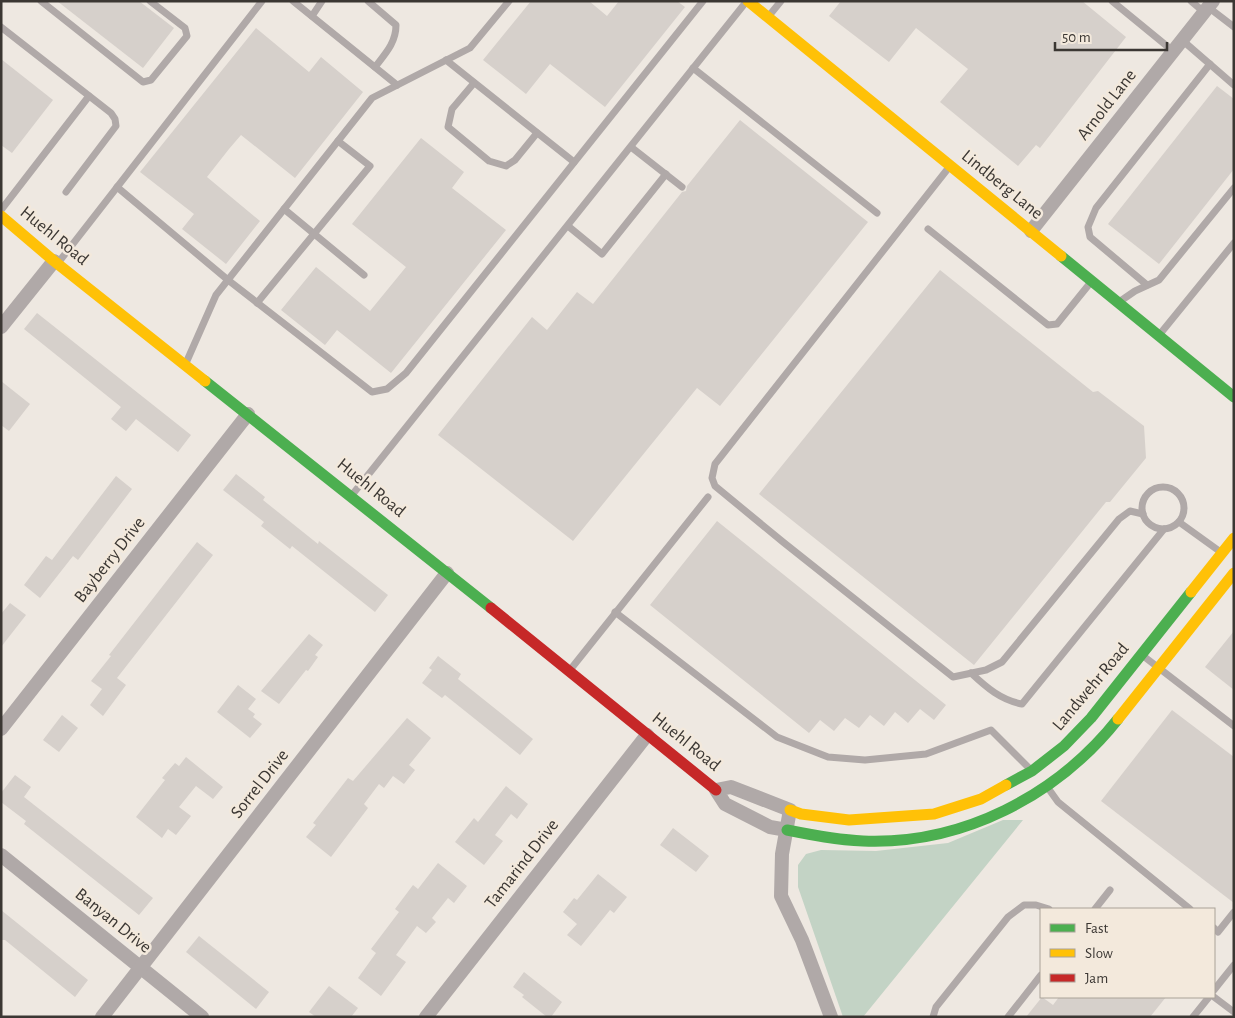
<svg xmlns="http://www.w3.org/2000/svg" width="1235" height="1018" viewBox="0 0 1235 1018" font-family="'Alegreya Sans',sans-serif">
	<rect width="100%" height="100%" fill="#eee8e1"/>
	<!-- green -->
	<polygon fill="#c3d3c5" points="1003,820 1023,820 863,1017 843,1017 798,887 798,865 806,854 821,850 876,851 948,843"/>
	<!-- building -->
	<g fill="#d6d0cb">
		<polygon points="57,1 139,1 174,28 143,68"/>
		<polygon points="531,1 589,1 607,16 619,1 677,1 685,7 605,107 550,64 526,94 483,60"/>
		<polygon points="841,1 1082,1 1126,37 1040,148 1036,145 1018,166 940,102 968,69 916,28 889,62 829,16"/>
		<polygon points="256,28 309,72 321,57 363,92 295,178 241,135 229,149 207,177 260,221 226,264 182,229 194,214 140,172"/>
		<polygon points="1,59 53,100 12,153 1,145"/>
		<polygon points="1217,86 1234,99 1234,169 1159,264 1108,224"/>
		<polygon points="740,120 868,222 720,406 697,388 573,541 438,435 532,317 547,330 577,292 593,304 682,192 686,191 687,186"/>
		<polygon points="421,138 464,172 452,188 506,230 391,373 337,330 325,345 281,310 316,267 370,311 406,267 352,224"/>
		<polygon points="940,270 1093,392 1098,391 1144,426 1146,458 1110,502 1106,502 974,665 759,494"/>
		<polygon points="37,313 191,435 178,452 136,419 126,431 111,419 121,407 24,329"/>
		<polygon points="1,381 30,404 9,431 1,425"/>
		<polygon points="236,474 265,497 263,500 318,544 319,541 388,595 375,612 292,546 290,549 261,526 264,522 223,490"/>
		<polygon points="116,476 132,489 78,560 73,556 40,598 24,585 46,556 52,560"/>
		<polygon points="717,521 946,705 934,720 920,709 908,723 895,712 884,726 870,715 859,728 845,718 834,731 820,720 809,733 650,605"/>
		<polygon points="197,542 213,555 117,678 126,685 103,716 90,705 102,689 91,681 111,656 109,655"/>
		<polygon points="10,603 26,615 1,647 1,614"/>
		<polygon points="1234,631 1234,690 1205,667"/>
		<polygon points="309,634 323,645 315,655 318,657 308,671 306,670 279,704 261,691"/>
		<polygon points="438,656 461,674 458,679 533,739 520,755 445,695 442,698 422,683 432,670 429,668"/>
		<polygon points="238,685 256,699 248,709 255,714 253,717 262,724 250,738 217,712"/>
		<polygon points="1172,710 1234,757 1234,903 1101,801"/>
		<polygon points="62,715 78,728 59,752 43,740"/>
		<polygon points="407,718 431,738 409,765 415,770 404,784 393,776 384,788 379,784 364,804 368,808 331,857 306,837 316,825 313,823 348,778 353,781"/>
		<polygon points="186,757 223,787 213,799 196,786 179,807 191,816 176,835 168,829 162,838 136,817 165,780 162,778 175,763 179,766"/>
		<polygon points="15,775 31,787 24,797 153,898 139,915 24,824 26,821 1,802 1,793"/>
		<polygon points="506,786 528,804 517,819 511,814 495,835 503,841 484,865 455,842 474,818 478,822"/>
		<polygon points="673,828 709,856 696,872 660,845"/>
		<polygon points="438,863 467,886 454,903 448,898 432,918 436,922 426,933 417,926 396,955 406,962 381,996 358,978 376,953 371,949 399,912 395,909 413,885 418,889"/>
		<polygon points="598,874 627,897 614,913 610,910 581,946 567,935 577,924 563,912 574,898 577,900"/>
		<polygon points="1,910 88,980 75,997 5,940 1,940"/>
		<polygon points="199,936 269,992 256,1009 186,952"/>
		<polygon points="524,972 562,1002 551,1017 547,1017 522,997 524,995 513,987"/>
		<polygon points="329,986 358,1008 351,1017 316,1017 309,1012"/>
		<polygon points="1042,997 1053,1005 1059,997 1166,997 1150,1017 1026,1017"/>
	</g>
	<g fill="none" stroke-linecap="round" stroke-linejoin="round">
		<!-- lane -->
		<g stroke="#b0a9a8" stroke-width="7">
			<polyline points="41,1 143,82 151,80 187,36 185,28 150,1"/>
			<polyline points="293,1 397,85"/>
			<path d="M368 1 396 25C396 43 385 54 375 67"/>
			<polyline points="1112,1 1173,51"/>
			<polyline points="1191,1 1204,12"/>
			<polyline points="1208,7 1234,27"/>
			<polyline points="312,16 322,1"/>
			<polyline points="768,17 781,1"/>
			<polyline points="1,27 111,113 115,119 116,126 66,192"/>
			<polyline points="1182,40 1234,85"/>
			<polyline points="446,60 574,162"/>
			<polyline points="693,68 877,213"/>
			<polyline points="474,83 452,109 448,127 489,161 506,166 515,160 537,133"/>
			<polyline points="631,147 682,187"/>
			<polyline points="950,166 715,464 712,478 715,486 783,542 953,677 986,670 1002,662 1119,519 1130,511 1143,514"/>
			<polyline points="117,187 228,280 372,392 387,389 406,373 703,1"/>
			<polyline points="284,209 364,275"/>
			<polyline points="1,210 89,96"/>
			<polyline points="568,226 602,254 666,174"/>
			<polyline points="928,229 1048,325 1057,324 1091,282"/>
			<polyline points="58,263 262,1"/>
			<polyline points="1147,285 1090,237 1088,227 1096,208 1210,64"/>
			<polyline points="1119,302 1135,291 1159,280 1234,188"/>
			<polyline points="257,303 370,166 338,141"/>
			<polyline points="1160,334 1234,243"/>
			<polyline points="186,363 216,295 372,98 470,48 509,1"/>
			<circle cx="1163" cy="508" r="21"/>
			<polyline points="352,495 746,2"/>
			<polyline points="1179,522 1222,553"/>
			<polyline points="615,612 777,737 828,757 865,760 926,754 991,730 1030,769"/>
			<polyline points="1142,655 1234,726"/>
			<polyline points="570,670 708,497"/>
			<path d="M971 673C987 688 1001 700 1022 704L1164 529"/>
			<polyline points="1048,788 1058,802 1190,909"/>
			<polyline points="1095,909 1110,890"/>
			<polyline points="1214,928 1218,932 1234,912"/>
			<polyline points="1214,990 1234,965"/>
			<polyline points="1214,997 1234,1012"/>
			<polyline points="933,1017 936,1007 1008,917 1024,905 1036,905 1049,909"/>
			<polyline points="1008,1017 1041,975"/>
			<polyline points="1193,1017 1209,997"/>
		</g>
		<!-- street -->
		<g stroke="#b0a9a8" stroke-width="14">
			<polyline points="1031,231 1213,1"/>
			<polyline points="1,327 54,261"/>
			<polyline points="1,729 248,414"/>
			<polyline points="787,830 770,827 725,804 716,790 731,787 790,810 782,854 781,896 802,940 831,1017"/>
			<polyline points="1,855 202,1017"/>
			<polyline points="102,1017 447,573"/>
			<polyline points="426,1017 647,735"/>
		</g>
		<!-- fast -->
		<g stroke="#4caf50" stroke-width="11">
			<polyline points="1061,256 1234,397"/>
			<polyline points="205,381 491,608"/>
			<polyline points="1006,785 1032,771 1064,746 1091,718 1191,592"/>
			<path d="M787 830C812 835 837 840 863 841 962 845 1057 796 1118 719"/>
		</g>
		<!-- slow -->
		<g stroke="#ffc107" stroke-width="11">
			<polyline points="748,1 1061,256"/>
			<polyline points="1,216 54,261 205,381"/>
			<polyline points="1191,592 1234,538"/>
			<polyline points="1118,719 1234,573"/>
			<polyline points="790,810 801,814 849,820 934,814 981,799 1006,785"/>
		</g>
		<!-- jam -->
		<polyline stroke="#c62828" stroke-width="11" points="491,608 716,790"/>
	</g>
	<g text-anchor="middle" dominant-baseline="central" stroke-width="5" stroke-linejoin="round" paint-order="stroke">
		<!-- street labels -->
		<g font-size="18" fill="#3b3733" stroke="#f3e9dc">
			<text transform="translate(1107 105) rotate(-52)">Arnold Lane</text>
			<text transform="translate(1002 185) rotate(39)">Lindberg Lane</text>
			<text transform="translate(54 236) rotate(39)">Huehl Road</text>
			<text transform="translate(371 488) rotate(39)">Huehl Road</text>
			<text transform="translate(110 560) rotate(-52)">Bayberry Drive</text>
			<text transform="translate(1091 687) rotate(-50)">Landwehr Road</text>
			<text transform="translate(686 742) rotate(39)">Huehl Road</text>
			<text transform="translate(260 784) rotate(-52)">Sorrel Drive</text>
			<text transform="translate(522 864) rotate(-52)">Tamarind Drive</text>
			<text transform="translate(113 921) rotate(39)">Banyan Drive</text>
		</g>
	</g>
	<!-- border -->
	<rect width="1235" height="1018" fill="none" stroke="#3b3733" stroke-width="5"/>
	<!-- legend -->
	<rect x="1040" y="908" width="175" height="90" fill="#f3e9dc" stroke="#a9a298"/>
	<rect x="1050" y="924" width="25" height="8" fill="#4caf50" stroke="#a9a298"/>
	<text x="1085" y="933" font-size="15" fill="#3b3733">Fast</text>
	<rect x="1050" y="949" width="25" height="8" fill="#ffc107" stroke="#a9a298"/>
	<text x="1085" y="958" font-size="15" fill="#3b3733">Slow</text>
	<rect x="1050" y="974" width="25" height="8" fill="#c62828" stroke="#a9a298"/>
	<text x="1085" y="983" font-size="15" fill="#3b3733">Jam</text>
	<!-- scale -->
	<path d="M1055 42v8h112v-8" fill="none" stroke="#3b3733" stroke-width="2.5"/>
	<text x="1062" y="42" font-size="15" fill="#3b3733" stroke="#f3e9dc" stroke-width="4" paint-order="stroke">50 m</text>
</svg>
